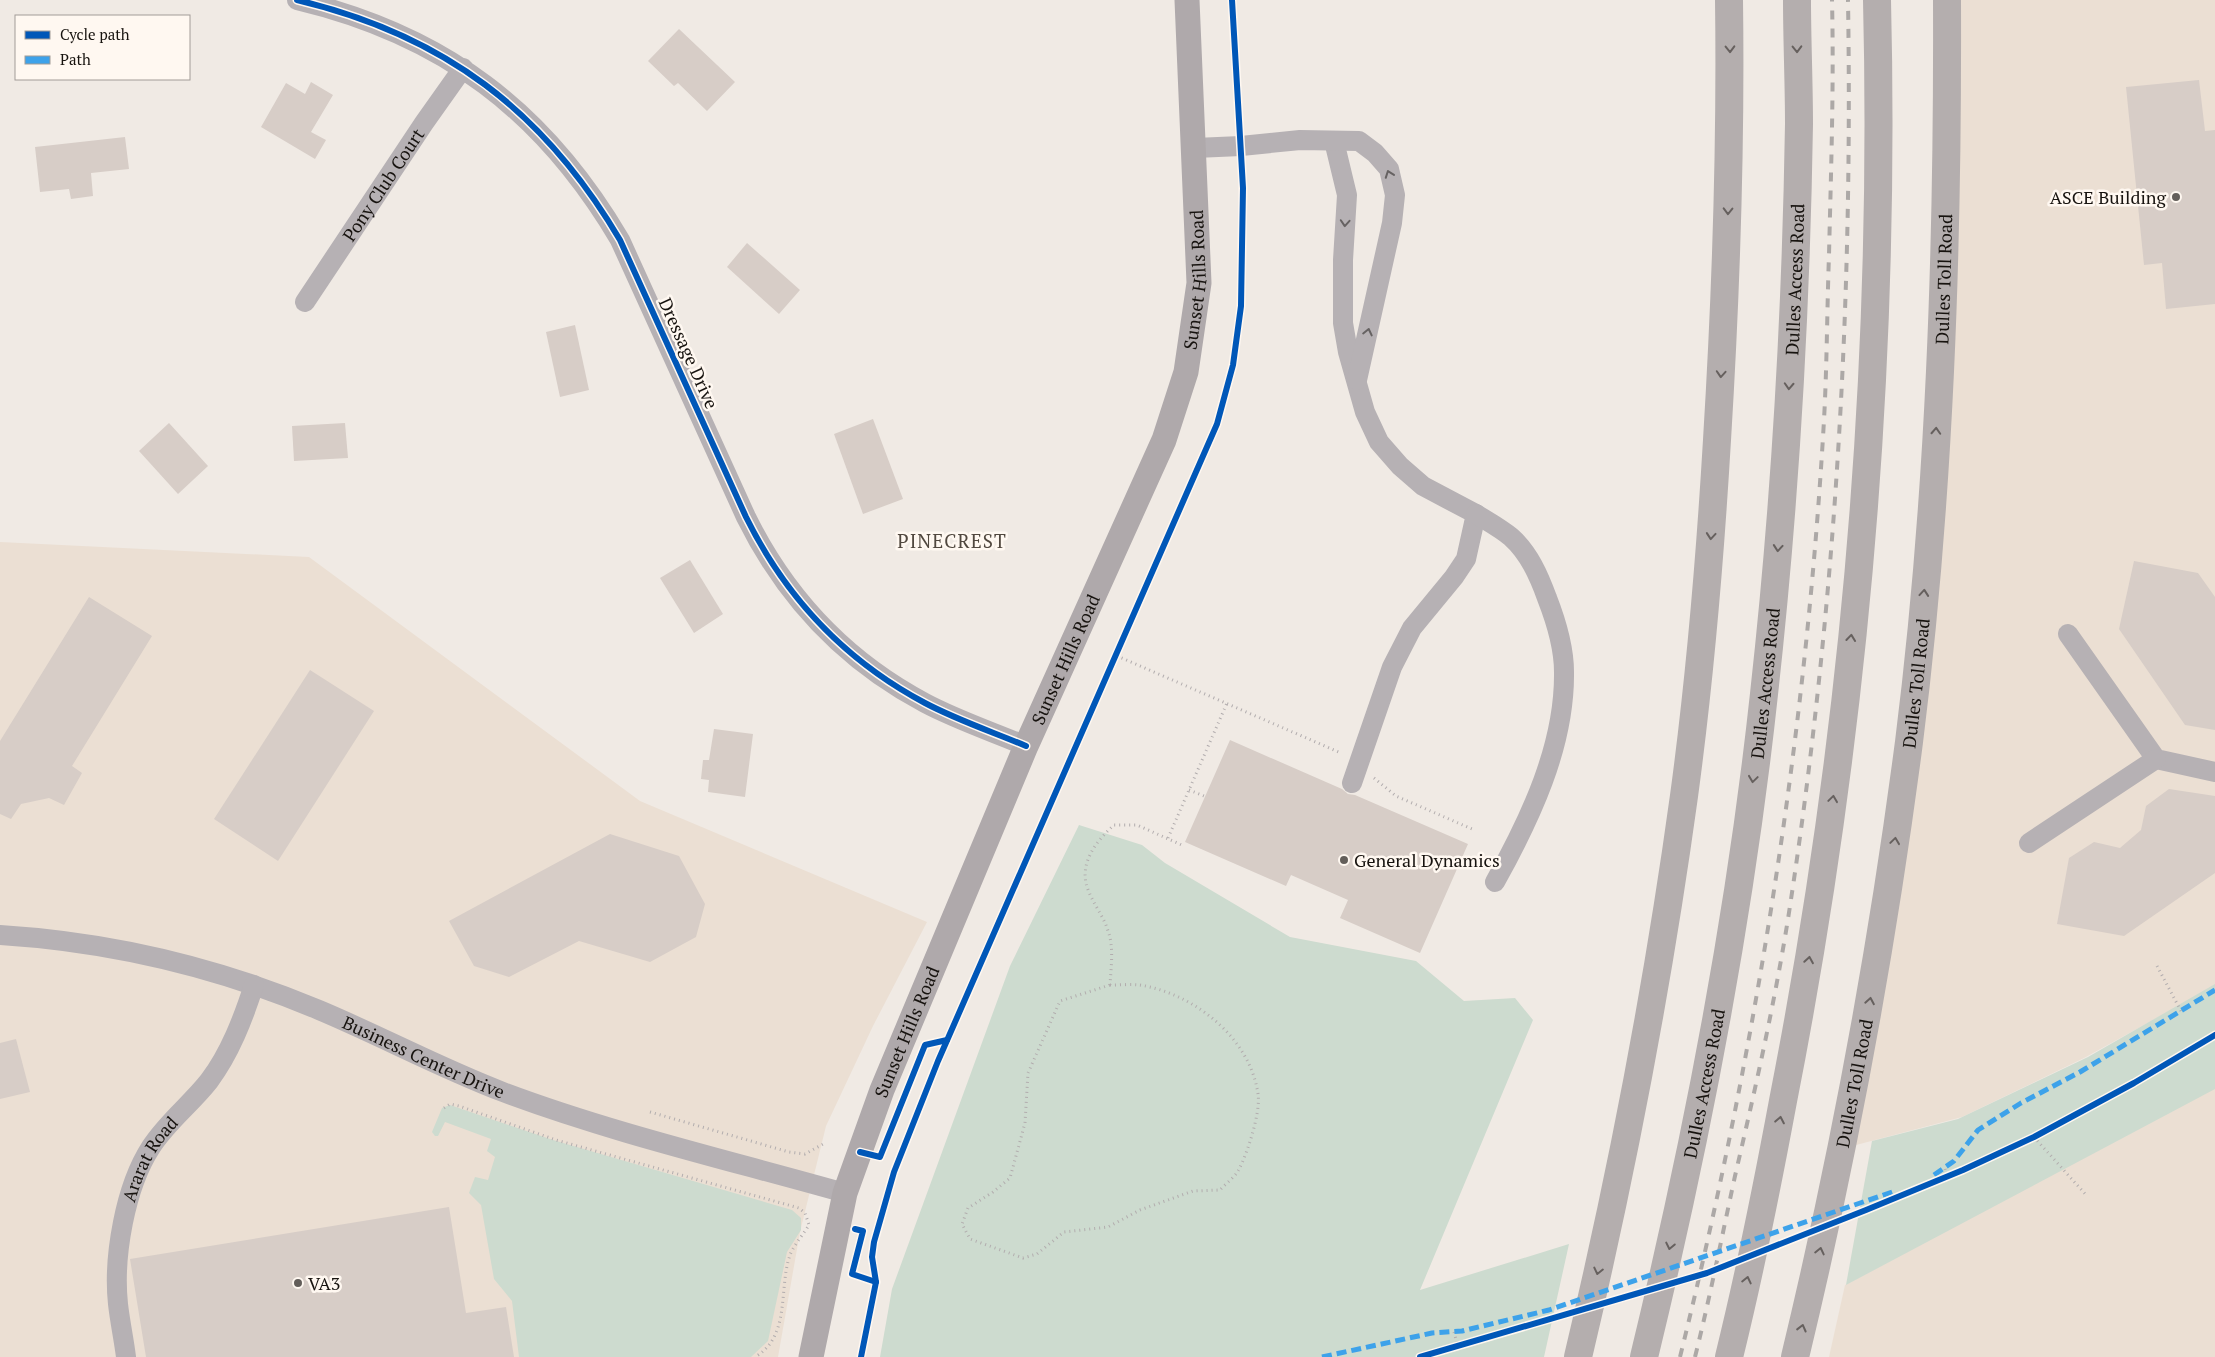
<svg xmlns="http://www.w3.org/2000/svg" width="2215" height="1357" viewBox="0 0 2215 1357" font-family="'PT Serif',serif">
	<rect width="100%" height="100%" fill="#f0eae4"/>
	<!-- built -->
	<g fill="#ebdfd3">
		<polygon points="1945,0 2215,0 2215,986 2084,1058 1962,1117 1841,1149 1918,665"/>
		<polygon points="0,542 309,557 640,801 927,922 873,1026 826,1126 800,1232 778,1357 0,1357"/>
		<polygon points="2215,1087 2215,1357 1829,1357 1845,1285"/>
	</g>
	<!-- green -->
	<g fill="#cddbcf">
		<polygon points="1079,825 1142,845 1165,863 1290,937 1416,961 1464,1001 1515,998 1533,1020 1420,1290 1569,1244 1544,1357 880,1357 892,1289 1010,966"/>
		<polygon points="2215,984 2215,1089 1846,1285 1872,1141 1958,1119 2088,1057"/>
		<polygon points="450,1105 553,1140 792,1210 801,1218 801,1230 787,1252 768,1341 751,1357 519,1357 512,1301 494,1279 481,1205 469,1193 475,1177 488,1180 495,1157 487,1151 491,1139 445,1122 438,1136 435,1136 432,1132 442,1108"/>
	</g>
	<!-- building -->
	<g fill="#d7cdc7">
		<polygon points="679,29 735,82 707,111 678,83 674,86 648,61"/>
		<polygon points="2199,80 2205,131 2215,130 2215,304 2166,309 2162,263 2144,265 2126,87"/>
		<polygon points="311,82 333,95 311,132 326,140 315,159 261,127 286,83 305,94"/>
		<polygon points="125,137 129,169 91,173 93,196 71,199 69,189 40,192 35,147"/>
		<polygon points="747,243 800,290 779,314 727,267"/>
		<polygon points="575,325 589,390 560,397 546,332"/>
		<polygon points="873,419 903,499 863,514 834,434"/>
		<polygon points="169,423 208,466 178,494 139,451"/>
		<polygon points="345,423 348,458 294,461 292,426"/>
		<polygon points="690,560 723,614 694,633 660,578"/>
		<polygon points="2134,561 2198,573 2215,597 2215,730 2185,725 2119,629"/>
		<polygon points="89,597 152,636 72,766 82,773 64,805 49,798 21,804 11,819 0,814 0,741"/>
		<polygon points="310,670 374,711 278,861 214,819"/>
		<polygon points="714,729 753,734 745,797 708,792 709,780 701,779 703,760 709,760"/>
		<polygon points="1230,740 1342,789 1348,794 1355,795 1468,844 1420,953 1340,918 1348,900 1291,875 1286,886 1185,842"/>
		<polygon points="2169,789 2215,796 2215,873 2124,936 2057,924 2069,858 2094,842 2120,848 2141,830 2146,806"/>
		<polygon points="610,834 679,856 705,904 696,937 650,962 579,941 509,977 474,966 449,921"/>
		<polygon points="16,1039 30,1092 0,1099 0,1043"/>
		<polygon points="449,1207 466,1313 506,1307 514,1357 146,1357 130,1259"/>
	</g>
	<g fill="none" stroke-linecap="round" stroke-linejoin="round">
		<!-- path -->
		<g stroke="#b2adae" stroke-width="3" stroke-dasharray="1 4" stroke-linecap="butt">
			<polyline points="1117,656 1341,753"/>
			<polyline points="1374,778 1396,796 1472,829"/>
			<polyline points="1189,790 1204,796"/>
			<polyline points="1168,838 1227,703"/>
			<polyline points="2157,966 2181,1011"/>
			<path d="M1110 985C1120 985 1131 984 1140 985 1195 994 1250 1038 1258 1094 1261 1112 1247 1155 1238 1171 1234 1178 1225 1184 1220 1190L1193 1191 1140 1210 1108 1227 1064 1232 1037 1254 1023 1258 970 1239 962 1224 968 1208 993 1192 1010 1178 1025 1123 1028 1073 1060 1001Z"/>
			<path d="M1110 985C1111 968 1114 946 1108 931 1104 917 1094 905 1089 892 1077 866 1095 842 1114 825H1137L1184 846"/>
			<path d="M444 1108 450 1104 459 1106 556 1140 799 1208 805 1213 809 1225C803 1235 792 1247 789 1258 779 1291 790 1337 755 1357"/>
			<polyline points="650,1112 789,1152 805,1154 825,1143"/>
			<polyline points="2034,1137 2087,1196"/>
			<polyline points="1945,1169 1947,1176"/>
			<polyline points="1454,1332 1458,1347"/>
		</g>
		<!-- minor -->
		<g stroke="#b6b1b4" stroke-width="20">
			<path d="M297 0C444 35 544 111 620 240L746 517C786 598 844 660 925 703 957 720 993 732 1026 746"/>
			<polyline points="1334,141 1347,195 1343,260 1343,323 1348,352 1365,412 1379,442 1400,466 1423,486 1476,514 1466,559 1454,577 1412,628 1392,667 1352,783"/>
			<polyline points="1195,148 1241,146 1300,140 1359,141 1375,153 1389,169 1395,195 1392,223 1357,380"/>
			<path id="s1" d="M305 302 424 123 463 68"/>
			<path d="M1476 514C1487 521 1500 528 1511 537 1529 553 1539 576 1547 598 1556 621 1564 647 1564 672 1565 746 1530 819 1495 882"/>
			<polyline points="2068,634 2156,759 2215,772"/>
			<polyline points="2029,843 2156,759"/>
			<path id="s2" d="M0 935C111 942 217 967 319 1010 381 1036 440 1068 503 1092 612 1133 732 1161 845 1193"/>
			<path id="s3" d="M126 1357C124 1340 120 1322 118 1304 113 1257 125 1187 151 1147 167 1122 191 1104 209 1081 230 1053 243 1019 254 985"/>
		</g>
		<!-- major -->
		<path stroke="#afa9ab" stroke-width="25" id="s4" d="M811 1357 845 1193 882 1090 1026 746 1164 440 1186 372 1199 283 1187 0"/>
		<!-- highway -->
		<g stroke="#b4aeae" stroke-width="28">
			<path d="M1578 1357C1622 1172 1658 985 1684 796 1700 678 1710 559 1717 440 1726 293 1731 147 1729 0"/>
			<path id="s5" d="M1644 1357C1697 1139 1740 917 1764 694 1785 505 1796 314 1799 124 1799 83 1797 41 1797 0"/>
			<path d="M1729 1357C1750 1272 1767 1187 1783 1101 1854 740 1886 369 1877 0"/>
			<path id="s6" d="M1795 1357C1844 1154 1882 949 1909 742 1940 496 1948 247 1947 0"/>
		</g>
		<!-- rail -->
		<g stroke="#aca8a6" stroke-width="4" stroke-dasharray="9 9" stroke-linecap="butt">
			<path d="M1680 1357C1756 1050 1806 736 1824 420 1827 365 1827 310 1829 255 1831 170 1834 85 1832 0"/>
			<path d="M1695 1357C1710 1297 1722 1236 1735 1176 1755 1090 1774 1006 1788 919 1835 615 1853 308 1848 0"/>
		</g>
		<!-- quiet -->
		<g stroke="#3da2ea" stroke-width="5" stroke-dasharray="10 5" stroke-linecap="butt">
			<polyline points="1934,1175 1954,1161 1978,1130 2021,1103 2080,1072 2215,990"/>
			<polyline points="1322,1357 1432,1333 1462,1331 1549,1310 1895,1191"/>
		</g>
		<defs>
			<g id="cycleway">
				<path d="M297 0C444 35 544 111 620 240L746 517C786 598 844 660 925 703 957 720 993 732 1026 746"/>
				<polyline points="860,1152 880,1157 925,1045 947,1040"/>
				<polyline points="855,1229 863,1231 852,1274 876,1282"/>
				<polyline points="861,1357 876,1282 872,1257 874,1242 894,1172 938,1061 1217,424 1233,365 1241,306 1243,188 1232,0"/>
				<polyline points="1420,1357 1707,1273 1866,1210 1963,1170 2034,1137 2134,1083 2215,1035"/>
			</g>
		</defs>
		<!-- cycleway casing -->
		<use href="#cycleway" stroke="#fff8f1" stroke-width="9"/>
		<!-- cycleway -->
		<use href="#cycleway" stroke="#0057b8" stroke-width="6"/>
	</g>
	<!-- one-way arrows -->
	<defs><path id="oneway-chevron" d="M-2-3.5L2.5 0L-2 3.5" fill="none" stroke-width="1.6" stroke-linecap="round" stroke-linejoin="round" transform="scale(1.25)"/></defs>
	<g stroke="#66605e">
		<use href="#oneway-chevron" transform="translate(1730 49) rotate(89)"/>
		<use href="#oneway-chevron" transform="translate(1797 49) rotate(89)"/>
		<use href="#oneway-chevron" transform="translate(1728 211) rotate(91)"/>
		<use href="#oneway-chevron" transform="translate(1721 374) rotate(94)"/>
		<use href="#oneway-chevron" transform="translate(1789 386) rotate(93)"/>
		<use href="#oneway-chevron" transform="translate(1936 431) rotate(-87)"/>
		<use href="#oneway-chevron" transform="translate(1711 536) rotate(95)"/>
		<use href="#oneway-chevron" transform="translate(1778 548) rotate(95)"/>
		<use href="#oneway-chevron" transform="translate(1924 593) rotate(-85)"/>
		<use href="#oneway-chevron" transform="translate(1851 638) rotate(-84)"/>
		<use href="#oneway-chevron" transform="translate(1753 779) rotate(98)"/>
		<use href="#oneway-chevron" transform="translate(1833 799) rotate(-82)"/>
		<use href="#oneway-chevron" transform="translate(1895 841) rotate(-82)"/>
		<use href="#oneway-chevron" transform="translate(1809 960) rotate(-81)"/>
		<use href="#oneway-chevron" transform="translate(1870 1001) rotate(-80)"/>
		<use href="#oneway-chevron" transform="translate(1780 1120) rotate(-79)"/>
		<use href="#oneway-chevron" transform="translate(1670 1246) rotate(102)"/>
		<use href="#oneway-chevron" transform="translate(1820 1251) rotate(-77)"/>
		<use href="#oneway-chevron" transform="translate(1598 1271) rotate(103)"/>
		<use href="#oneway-chevron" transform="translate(1747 1280) rotate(-77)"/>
		<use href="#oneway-chevron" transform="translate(1802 1328) rotate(-76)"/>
	</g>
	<g stroke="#666262">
		<use href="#oneway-chevron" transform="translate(1389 174) rotate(-110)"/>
		<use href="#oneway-chevron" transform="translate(1345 223) rotate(94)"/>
		<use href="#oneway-chevron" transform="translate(1368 332) rotate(-77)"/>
	</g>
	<!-- markers -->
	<g fill="#635e5a" stroke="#fff8f1" stroke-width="2">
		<circle cx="2176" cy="197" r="5"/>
		<circle cx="1344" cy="860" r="5"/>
		<circle cx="298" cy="1283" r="5"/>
	</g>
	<g text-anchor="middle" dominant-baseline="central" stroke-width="5" stroke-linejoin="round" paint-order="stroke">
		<!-- street labels -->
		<g font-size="18" fill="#17130f" stroke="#fff8f1">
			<text stroke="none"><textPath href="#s1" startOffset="141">Pony Club Court</textPath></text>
			<text stroke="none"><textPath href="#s4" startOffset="1150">Sunset Hills Road</textPath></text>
			<text stroke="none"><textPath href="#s5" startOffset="1090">Dulles Access Road</textPath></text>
			<text stroke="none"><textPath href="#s6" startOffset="1090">Dulles Toll Road</textPath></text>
			<text transform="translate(689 353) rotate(66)">Dressage Drive</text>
			<text stroke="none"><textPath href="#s4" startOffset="745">Sunset Hills Road</textPath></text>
			<text stroke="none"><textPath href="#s5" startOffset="685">Dulles Access Road</textPath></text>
			<text stroke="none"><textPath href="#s6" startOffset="685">Dulles Toll Road</textPath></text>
			<text stroke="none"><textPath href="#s4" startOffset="340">Sunset Hills Road</textPath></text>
			<text stroke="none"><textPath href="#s2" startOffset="444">Business Center Drive</textPath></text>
			<text stroke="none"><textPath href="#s5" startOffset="280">Dulles Access Road</textPath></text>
			<text stroke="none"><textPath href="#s6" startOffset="280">Dulles Toll Road</textPath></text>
			<text stroke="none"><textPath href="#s3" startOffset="205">Ararat Road</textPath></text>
		</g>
		<!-- poi labels -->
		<g font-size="18" fill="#17130f" stroke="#fff8f1" text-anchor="start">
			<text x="2166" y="197" text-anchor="end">ASCE Building</text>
			<text x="1354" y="860">General Dynamics</text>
			<text x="308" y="1283">VA3</text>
		</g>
		<!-- neighbourhood labels -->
		<g font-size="19" letter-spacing="1" fill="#51483f" stroke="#fff8f1">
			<text x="952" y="540">PINECREST</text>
		</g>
	</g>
	<!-- legend -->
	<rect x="15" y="15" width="175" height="65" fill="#fff8f1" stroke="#a29c97"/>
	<rect x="25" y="31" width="25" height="8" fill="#0057b8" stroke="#a29c97"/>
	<text x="60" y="40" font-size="15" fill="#17130f">Cycle path</text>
	<rect x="25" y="56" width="25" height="8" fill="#3da2ea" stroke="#a29c97"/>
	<text x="60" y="65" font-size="15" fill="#17130f">Path</text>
</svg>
